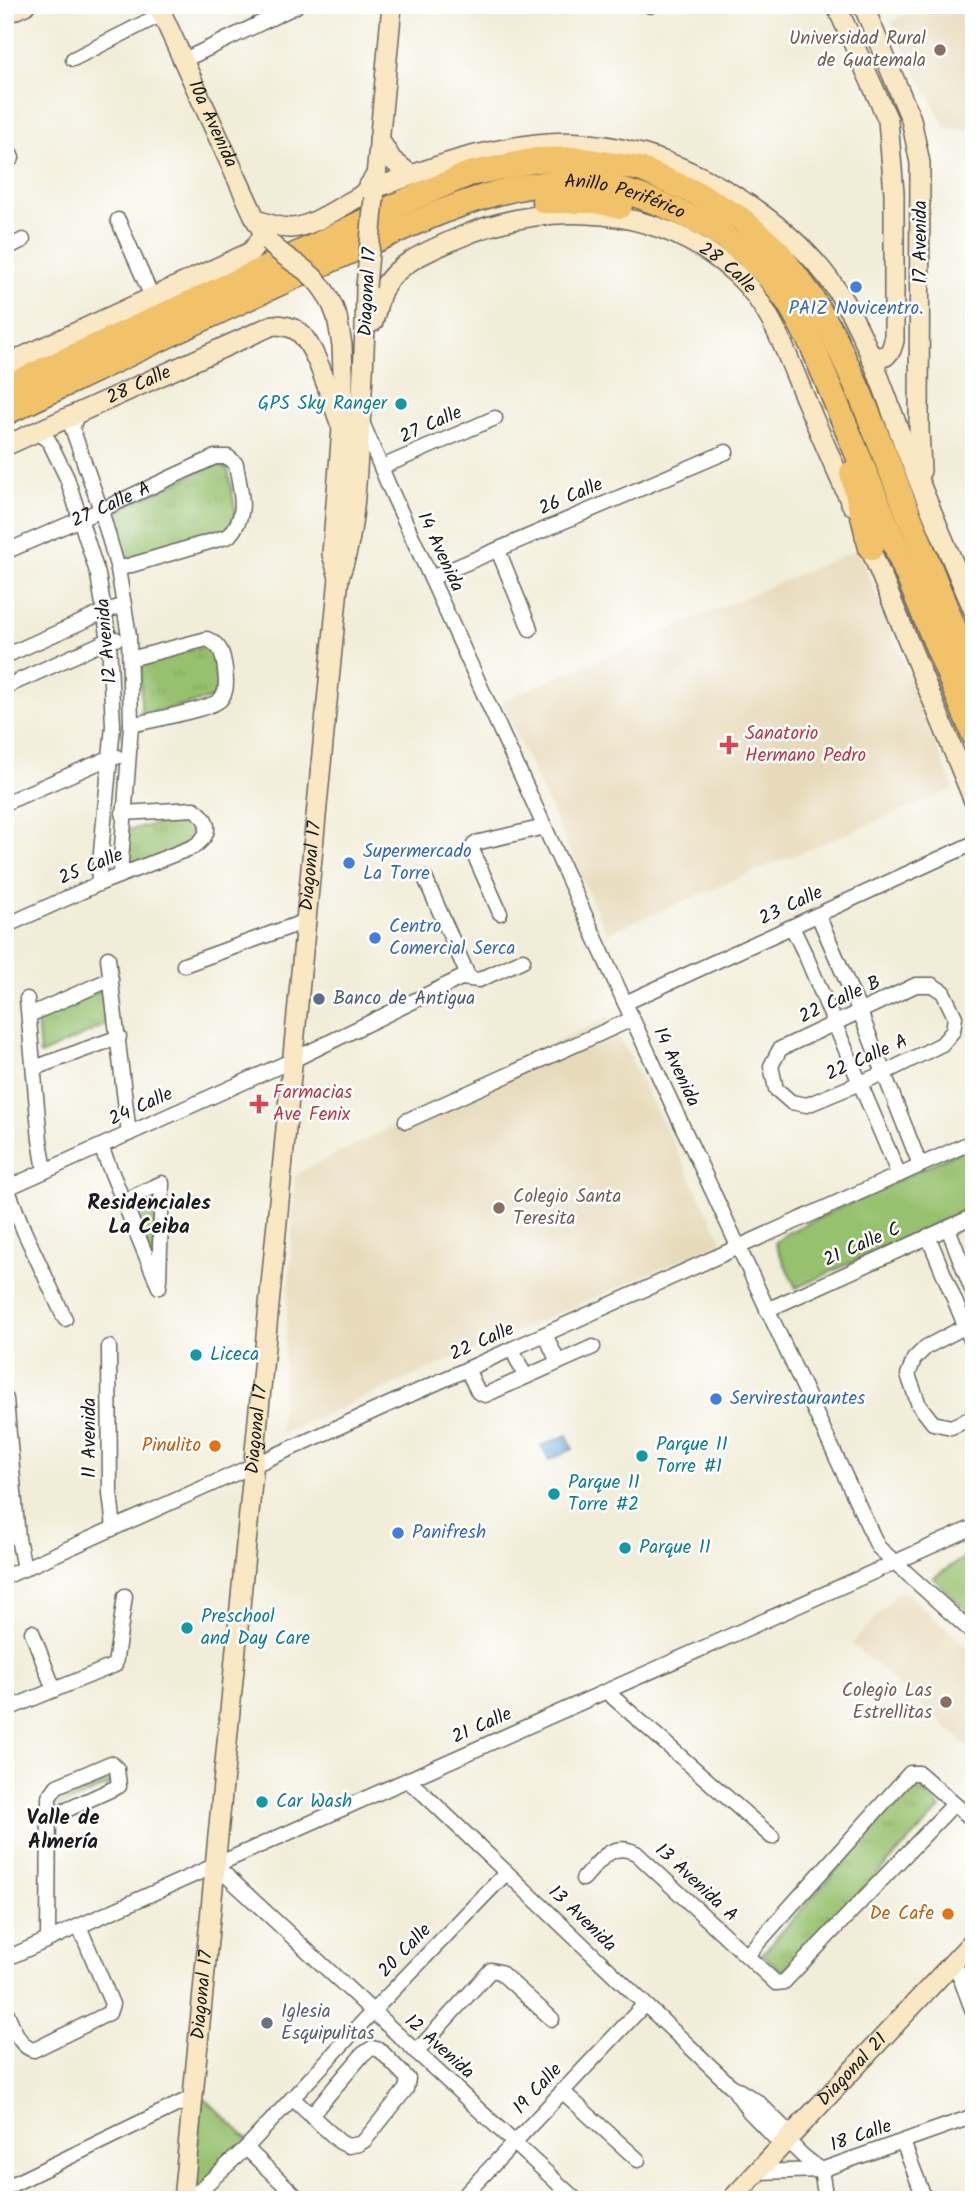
<svg xmlns="http://www.w3.org/2000/svg" width="979" height="2205" viewBox="0 0 979 2205" font-family="Kalam,sans-serif">
	<defs>
		<pattern id="grass-tufts" width="24" height="20" patternUnits="userSpaceOnUse" patternTransform="scale(1.75)"><rect width="24" height="20" fill="#97c16e"/><path d="M3 7l-1-3M5 7V3M7 7l1-3M15 17l-1-3M17 17v-4M19 17l1-3" fill="none" stroke="#82a55f"/></pattern>
		<pattern id="water-ripples" width="26" height="14" patternUnits="userSpaceOnUse" patternTransform="scale(1.75)"><rect width="26" height="14" fill="#67a7da"/><path d="M2 4q2-2 4 0t4 0M15 11q2-2 4 0t4 0" fill="none" stroke="#5487b0"/></pattern>
	</defs>
	<rect width="100%" height="100%" fill="#fff"/>
	<filter id="ink" filterUnits="userSpaceOnUse"><feTurbulence type="fractalNoise" baseFrequency=".0143" numOctaves="2"/><feDisplacementMap in="SourceGraphic" scale="14" xChannelSelector="R" yChannelSelector="G"/><feConvolveMatrix kernelMatrix="1 2 1 2 8 2 1 2 1" color-interpolation-filters="sRGB"/></filter>
	<filter id="wash" filterUnits="userSpaceOnUse"><feTurbulence type="fractalNoise" baseFrequency=".00686" numOctaves="4" result="noise"/><feDisplacementMap in="SourceGraphic" scale="28" xChannelSelector="R" yChannelSelector="G"/><feGaussianBlur stdDeviation="1.57" result="paint"/><feColorMatrix in="noise" values="0 0 0 0 0 0 0 0 0 0 0 0 0 0 0 0 0 1.4 0 .05"/><feComposite in="paint" operator="in"/></filter>
	<g filter="url(#wash)">
		<rect width="100%" height="100%" fill="#f1edd8"/>
		<!-- built -->
		<g fill="#e7daba">
			<polygon points="928,5 974,5 974,129 945,128 891,21"/>
			<polygon points="858,549 954,789 607,933 501,701"/>
			<polygon points="609,1016 723,1242 280,1434 295,1175"/>
			<polygon points="901,1589 974,1653 974,1752 852,1644"/>
		</g>
		<!-- grass -->
		<g fill="url(#grass-tufts)" stroke="#5a6e45" stroke-width="2">
			<polygon points="216,464 228,469 236,514 227,529 124,560 111,513"/>
			<polygon points="218,644 224,696 141,715 141,661"/>
			<polygon points="194,817 195,841 121,874 126,830"/>
			<polygon points="105,988 110,1023 40,1055 37,1019"/>
			<polygon points="157,1188 156,1268 127,1201"/>
			<polygon points="108,1772 113,1783 55,1809 59,1794"/>
			<polygon points="912,1785 941,1808 783,1972 762,1954"/>
		</g>
		<!-- park -->
		<g fill="#97c16e" stroke="#5a6e45" stroke-width="2">
			<polygon points="974,1144 974,1206 796,1288 775,1243 787,1233"/>
			<polygon points="974,1551 974,1617 933,1578"/>
			<polygon points="203,2097 251,2142 190,2199"/>
		</g>
		<!-- water -->
		<polygon fill="url(#water-ripples)" stroke="#42627b" stroke-width="2" points="567,1435 573,1449 549,1460 541,1446"/>
	</g>
	<g filter="url(#ink)">
		<g fill="none" stroke-linecap="round" stroke-linejoin="round">
			<defs>
				<g id="street">
					<polyline points="650,6 650,5"/>
					<polyline points="73,59 162,14"/>
					<polyline points="184,60 296,6"/>
					<polyline points="5,142 12,158"/>
					<polyline points="118,220 152,297"/>
					<polyline points="5,249 23,240"/>
					<polyline points="78,413 72,428 101,510 118,569 129,636 131,725 120,875"/>
					<polyline points="362,422 388,484 625,1003 878,1547 974,1634"/>
					<polyline points="36,432 49,441 67,478 98,575 109,640 113,726 98,884"/>
					<polyline points="382,467 495,418"/>
					<polyline points="498,550 530,629"/>
					<path id="s1" d="M5 552 101 510 215 457H228L236 464C240 493 250 512 229 536L118 569"/>
					<polyline points="431,578 726,452"/>
					<polyline points="5,656 104,612 124,605"/>
					<path d="M130 659 207 639C221 645 223 654 225 669 226 680 228 691 220 700 211 709 147 721 131 725"/>
					<polyline points="5,687 109,640 116,639"/>
					<polyline points="5,803 109,758 117,757"/>
					<polyline points="425,878 469,978"/>
					<polyline points="500,913 474,854 472,848 475,843 545,827"/>
					<polyline points="818,915 860,1012 920,1165"/>
					<path d="M5 926 98 884 193 847C210 836 213 822 194 809L123 813"/>
					<polyline points="792,927 806,956 899,1175"/>
					<polyline points="108,958 129,1134"/>
					<polyline points="184,965 306,921"/>
					<polygon points="916,985 932,985 943,992 955,1017 953,1031 942,1044 884,1073 807,1105 791,1102 776,1089 771,1066 780,1049"/>
					<polyline points="27,999 40,1140 45,1171"/>
					<polyline points="625,1003 974,843"/>
					<polyline points="29,1015 111,979"/>
					<polyline points="34,1068 119,1037"/>
					<polyline points="406,1121 632,1019"/>
					<polyline points="101,1147 159,1287"/>
					<polyline points="7,1188 24,1231 65,1319"/>
					<polyline points="5,1189 293,1060 461,978 479,980 523,960"/>
					<polyline points="124,1201 162,1183 159,1280"/>
					<polyline points="948,1228 974,1295"/>
					<polyline points="928,1236 974,1347"/>
					<polyline points="767,1310 974,1216"/>
					<polyline points="974,1322 926,1347 914,1359 908,1375 919,1405 933,1423 951,1427 974,1417"/>
					<polyline points="545,1334 558,1362"/>
					<polyline points="109,1347 110,1493 114,1528"/>
					<polyline points="512,1349 525,1376"/>
					<polyline points="467,1369 478,1392 485,1395 593,1347"/>
					<polyline points="6,1399 18,1538 24,1569"/>
					<polyline points="5,1577 974,1141"/>
					<polyline points="32,1632 54,1690"/>
					<polyline points="607,1692 772,1837"/>
					<polyline points="5,1710 115,1665 125,1596"/>
					<polyline points="408,1781 424,1794 730,2085 758,2102 791,2135"/>
					<polyline points="215,1865 576,2200"/>
					<path d="M583 1879C598 1863 611 1840 636 1853L776 1983 784 1982 954 1804"/>
					<polyline points="48,1940 49,1797 57,1786 111,1763 117,1769 119,1786 49,1818"/>
					<polyline points="747,1955 910,1773 919,1773 974,1821"/>
					<path d="M5 1959C329 1816 651 1671 974 1527"/>
					<polyline points="954,1961 974,2014"/>
					<path d="M5 2009C12 2023 18 2047 34 2050L109 2013 112 2004 79 1926"/>
					<polyline points="416,2052 491,1970 500,1972 552,2019"/>
					<polyline points="562,2091 638,2160"/>
					<polyline points="735,2091 749,2111 782,2145"/>
					<polyline points="292,2098 340,2142 348,2146 359,2144 365,2140 406,2089 408,2079 380,2050 372,2048 363,2054 312,2114"/>
					<polyline points="787,2140 803,2156 821,2170 826,2200"/>
					<polyline points="903,2142 925,2200"/>
					<polyline points="246,2148 300,2200"/>
					<polyline points="757,2172 821,2170 974,2116"/>
					<polyline points="5,2188 193,2097"/>
					<polyline points="189,2200 246,2148 373,2011 506,1873"/>
					<polyline points="460,2200 644,2005"/>
				</g>
				<g id="secondary">
					<path id="s2" d="M158 5 256 220 269 242"/>
					<polyline points="836,5 888,120 894,193 894,341 891,350 886,356 871,358"/>
					<polyline points="863,5 911,119 920,163 919,429 921,471"/>
					<polyline points="5,14 25,5"/>
					<polyline points="379,139 392,160 411,175"/>
					<path d="M375 188C408 177 441 163 476 155 506 148 550 140 581 143 638 148 692 168 740 199 777 223 811 252 836 289 867 335 884 392 904 444 926 500 950 555 974 611"/>
					<polyline points="374,198 392,5"/>
					<path d="M256 220C267 223 278 228 289 228 309 229 339 207 357 198L364 193 376 175"/>
					<polyline points="337,317 342,345 343,374 342,428 332,554 339,577"/>
					<path id="s3" d="M373 322C376 312 378 301 382 291 395 263 431 250 458 238 549 198 661 205 736 274 772 307 787 356 805 398 820 434 836 470 852 505"/>
					<polyline points="5,365 251,252 264,235"/>
					<path id="s4" d="M5 446 273 325C282 325 291 326 299 332 318 349 332 404 342 428"/>
					<polyline points="865,536 974,801"/>
					<path id="s5" d="M183 2200 339 577C354 538 355 497 358 455 362 399 365 343 366 287"/>
					<path id="s6" d="M731 2200 974 1940"/>
				</g>
				<g id="highway">
					<polyline points="544,201 595,201 620,206"/>
					<polyline points="5,388 317,245 403,202 469,174 536,160 578,159 640,169 696,193 741,219 777,251 810,295 833,334 861,396 974,678"/>
					<path id="s7" d="M5 413C116 360 227 306 340 256 413 224 504 176 586 183 626 187 700 217 731 242 752 258 772 278 786 299 796 313 803 330 812 345L974 735"/>
					<polyline points="852,473 871,548"/>
				</g>
			</defs>
			<!-- street casing -->
			<use href="#street" stroke="#67655e" stroke-width="17"/>
			<!-- secondary casing -->
			<use href="#secondary" stroke="#67655e" stroke-width="22"/>
			<!-- highway casing -->
			<use href="#highway" stroke="#67655e" stroke-width="27"/>
			<!-- street -->
			<use href="#street" stroke="#fff" stroke-width="14"/>
			<!-- secondary -->
			<use href="#secondary" stroke="#fae7c3" stroke-width="19"/>
			<!-- highway -->
			<use href="#highway" stroke="#f2c26a" stroke-width="24"/>
			<defs>
				<g id="secondary-bridge">
					<path d="M269 242C282 257 300 264 314 278 325 289 332 302 337 317"/>
					<polyline points="366,287 374,198"/>
				</g>
			</defs>
			<!-- secondary-bridge casing -->
			<use href="#secondary-bridge" stroke="#67655e" stroke-width="22" stroke-linecap="butt"/>
			<!-- secondary-bridge -->
			<use href="#secondary-bridge" stroke="#fae7c3" stroke-width="19"/>
		</g>
	</g>
	<!-- markers -->
	<g fill="#8d6e63" stroke="#fff" stroke-width="2.5">
		<circle cx="940" cy="50" r="7"/>
		<circle cx="499" cy="1208" r="7"/>
		<circle cx="946" cy="1702" r="7"/>
	</g>
	<g fill="#3f7fe0" stroke="#fff" stroke-width="2.5">
		<circle cx="856" cy="287" r="7"/>
		<circle cx="349" cy="863" r="7"/>
		<circle cx="375" cy="938" r="7"/>
		<circle cx="716" cy="1399" r="7"/>
		<circle cx="398" cy="1533" r="7"/>
	</g>
	<g fill="#0f9aa8" stroke="#fff" stroke-width="2.5">
		<circle cx="401" cy="404" r="7"/>
		<circle cx="196" cy="1355" r="7"/>
		<circle cx="642" cy="1456" r="7"/>
		<circle cx="554" cy="1494" r="7"/>
		<circle cx="625" cy="1548" r="7"/>
		<circle cx="187" cy="1628" r="7"/>
		<circle cx="262" cy="1802" r="7"/>
	</g>
	<g fill="#e0444e" stroke="#fff" stroke-width="2.5">
		<path d="M725.5 734.5h7v7h7v7h-7v7h-7v-7h-7v-7h7z"/>
		<path d="M255.5 1093.5h7v7h7v7h-7v7h-7v-7h-7v-7h7z"/>
	</g>
	<circle fill="#5c6f8a" stroke="#fff" stroke-width="2.5" cx="319" cy="999" r="7"/>
	<g fill="#e8710a" stroke="#fff" stroke-width="2.5">
		<circle cx="215" cy="1446" r="7"/>
		<circle cx="948" cy="1914" r="7"/>
	</g>
	<circle fill="#6b7280" stroke="#fff" stroke-width="2.5" cx="267" cy="2023" r="7"/>
	<g text-anchor="middle" dominant-baseline="central" stroke-width="5" stroke-linejoin="round" paint-order="stroke">
		<!-- education labels -->
		<g font-size="19" fill="#785e54" stroke="#fff" text-anchor="end">
			<text x="926" y="39">Universidad Rural<tspan x="926" dy="22">de Guatemala</tspan></text>
			<text x="513" y="1197" text-anchor="start">Colegio Santa<tspan x="513" dy="22">Teresita</tspan></text>
			<text x="932" y="1691">Colegio Las<tspan x="932" dy="22">Estrellitas</tspan></text>
		</g>
		<!-- street labels -->
		<g font-size="19" fill="#1c1c1c" stroke="#fff">
			<text stroke="none"><textPath href="#s2" startOffset="131">10a Avenida</textPath></text>
			<text stroke="none"><textPath href="#s7" startOffset="670">Anillo Periférico</textPath></text>
			<text transform="translate(921 242) rotate(-90)">17 Avenida</text>
			<text stroke="none"><textPath href="#s3" startOffset="413">28 Calle</textPath></text>
			<text transform="translate(368 292) rotate(-87)">Diagonal 17</text>
			<text stroke="none"><textPath href="#s4" startOffset="147">28 Calle</textPath></text>
			<text transform="translate(431 425) rotate(-24)">27 Calle</text>
			<text transform="translate(571 497) rotate(-23)">26 Calle</text>
			<text stroke="none"><textPath href="#s1" startOffset="116">27 Calle A</textPath></text>
			<text transform="translate(440 552) rotate(65)">14 Avenida</text>
			<text transform="translate(107 641) rotate(-95)">12 Avenida</text>
			<text stroke="none"><textPath href="#s5" startOffset="1340">Diagonal 17</textPath></text>
			<text transform="translate(91 867) rotate(-22)">25 Calle</text>
			<text transform="translate(791 906) rotate(-25)">23 Calle</text>
			<text transform="translate(840 1000) rotate(-25)">22 Calle B</text>
			<text transform="translate(867 1058) rotate(-24)">22 Calle A</text>
			<text transform="translate(676 1067) rotate(65)">14 Avenida</text>
			<text transform="translate(141 1107) rotate(-24)">24 Calle</text>
			<text transform="translate(862 1245) rotate(-24)">21 Calle C</text>
			<text transform="translate(482 1342) rotate(-24)">22 Calle</text>
			<text stroke="none"><textPath href="#s5" startOffset="774">Diagonal 17</textPath></text>
			<text transform="translate(90 1438) rotate(-90)">11 Avenida</text>
			<text transform="translate(482 1726) rotate(-24)">21 Calle</text>
			<text transform="translate(696 1883) rotate(43)">13 Avenida A</text>
			<text transform="translate(582 1919) rotate(44)">13 Avenida</text>
			<text transform="translate(405 1951) rotate(-46)">20 Calle</text>
			<text stroke="none"><textPath href="#s5" startOffset="206">Diagonal 17</textPath></text>
			<text transform="translate(439 2047) rotate(42)">12 Avenida</text>
			<text stroke="none"><textPath href="#s6" startOffset="178">Diagonal 21</textPath></text>
			<text transform="translate(538 2089) rotate(-47)">19 Calle</text>
			<text transform="translate(861 2136) rotate(-19)">18 Calle</text>
		</g>
		<!-- shop labels -->
		<g font-size="19" fill="#366cbe" stroke="#fff" text-anchor="start">
			<text x="856" y="309" text-anchor="middle">PAIZ Novicentro.</text>
			<text x="363" y="852">Supermercado<tspan x="363" dy="22">La Torre</tspan></text>
			<text x="389" y="927">Centro<tspan x="389" dy="22">Comercial Serca</tspan></text>
			<text x="730" y="1399">Servirestaurantes</text>
			<text x="412" y="1533">Panifresh</text>
		</g>
		<!-- culture labels -->
		<g font-size="19" fill="#0d838f" stroke="#fff" text-anchor="start">
			<text x="387" y="404" text-anchor="end">GPS Sky Ranger</text>
			<text x="210" y="1355">Liceca</text>
			<text x="656" y="1445">Parque 11<tspan x="656" dy="22">Torre #1</tspan></text>
			<text x="568" y="1483">Parque 11<tspan x="568" dy="22">Torre #2</tspan></text>
			<text x="639" y="1548">Parque 11</text>
			<text x="201" y="1617">Preschool<tspan x="201" dy="22">and Day Care</tspan></text>
			<text x="276" y="1802">Car Wash</text>
		</g>
		<!-- health labels -->
		<g font-size="19" fill="#be3a42" stroke="#fff" text-anchor="start">
			<text x="745" y="734">Sanatorio<tspan x="745" dy="22">Hermano Pedro</tspan></text>
			<text x="273" y="1093">Farmacias<tspan x="273" dy="22">Ave Fenix</tspan></text>
		</g>
		<!-- service labels -->
		<g font-size="19" fill="#4e5e75" stroke="#fff" text-anchor="start">
			<text x="333" y="999">Banco de Antigua</text>
		</g>
		<!-- food labels -->
		<g font-size="19" fill="#c56008" stroke="#fff" text-anchor="end">
			<text x="201" y="1446">Pinulito</text>
			<text x="934" y="1914">De Cafe</text>
		</g>
		<!-- worship labels -->
		<g font-size="19" fill="#5b616d" stroke="#fff" text-anchor="start">
			<text x="281" y="2012">Iglesia<tspan x="281" dy="22">Esquipulitas</tspan></text>
		</g>
		<!-- neighbourhood labels -->
		<g font-size="21" font-weight="bold" fill="#1c1c1c" stroke="#fff">
			<text x="149" y="1203">Residenciales<tspan x="149" dy="24">La Ceiba</tspan></text>
			<text x="63" y="1818">Valle de<tspan x="63" dy="24">Almería</tspan></text>
		</g>
	</g>
	<!-- margin -->
	<rect width="979" height="2205" fill="none" stroke="#fff" stroke-width="28"/>
</svg>
